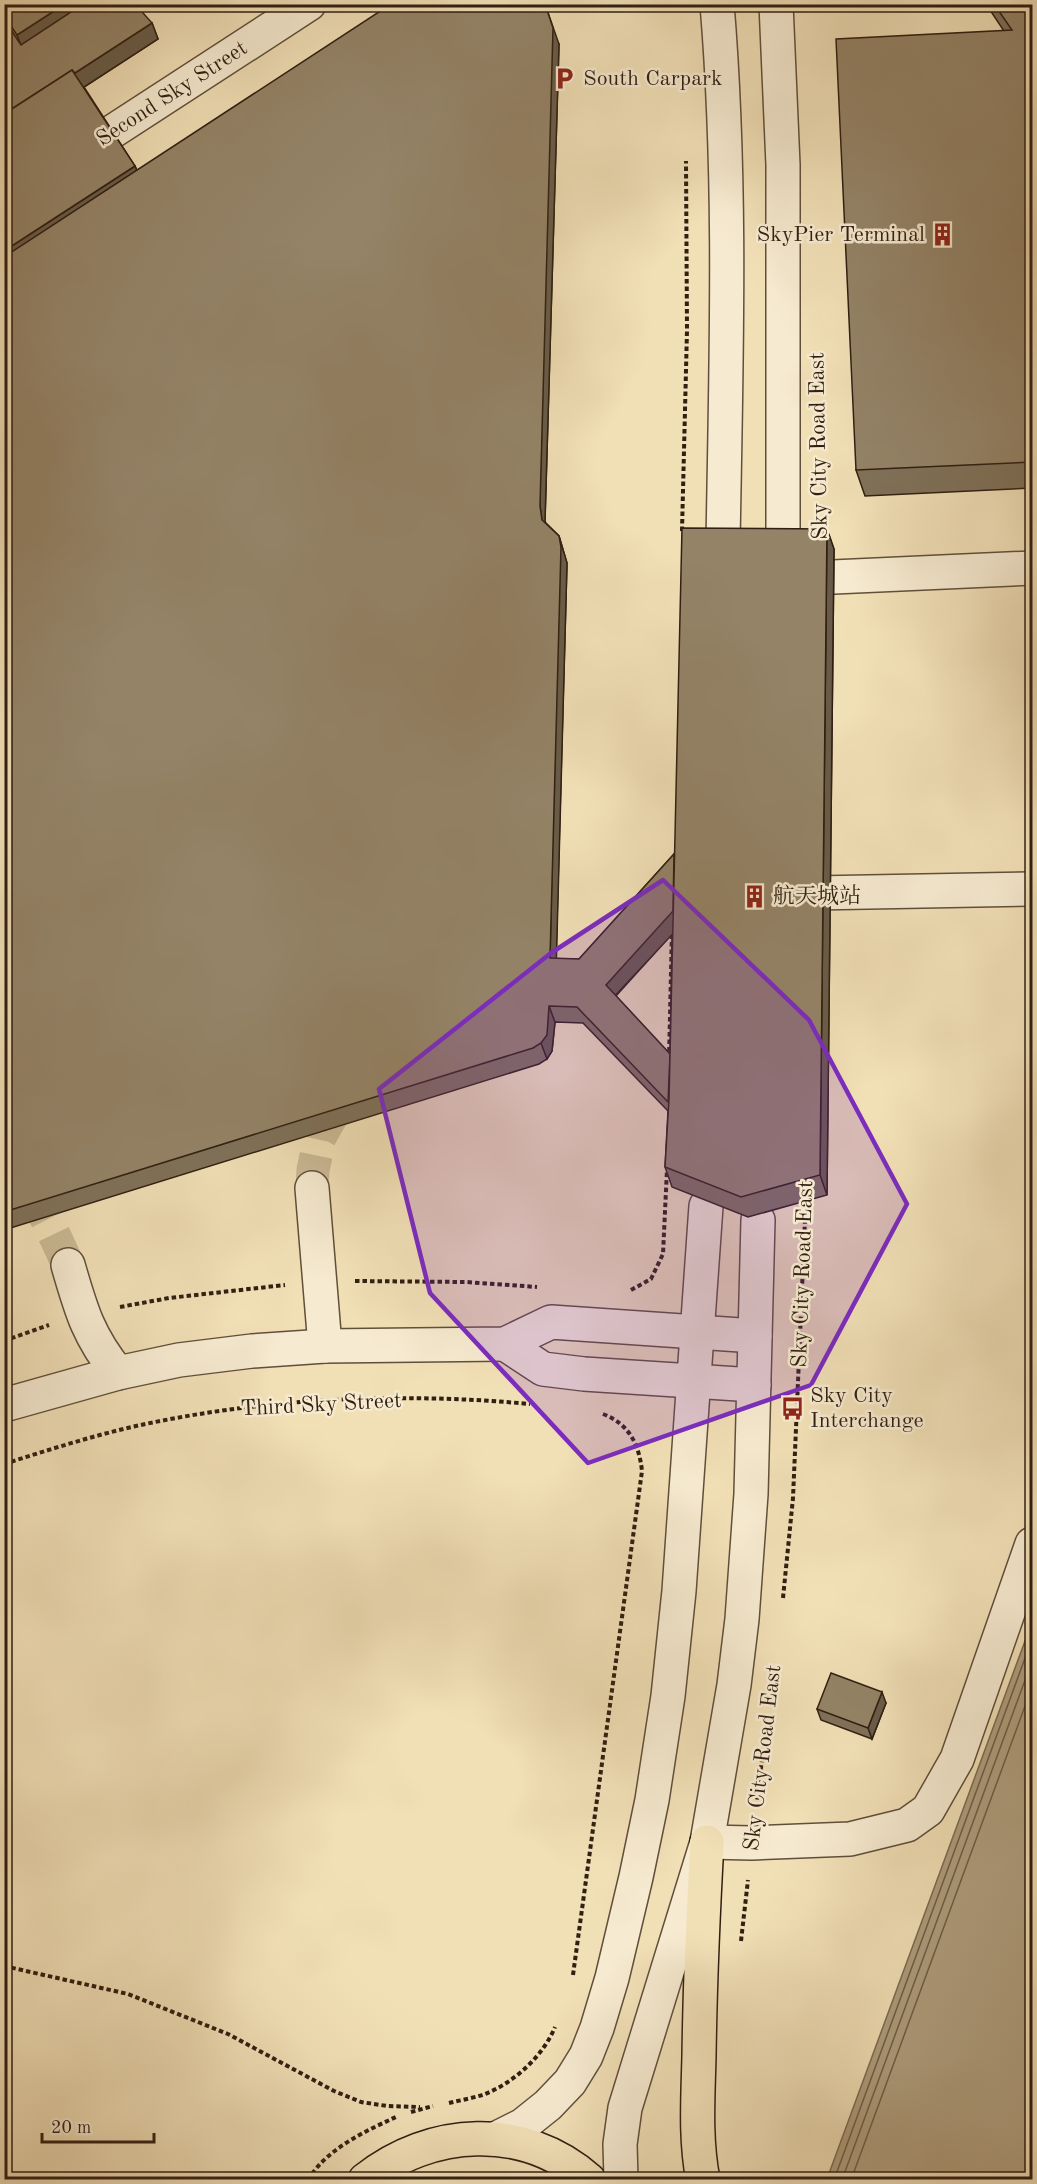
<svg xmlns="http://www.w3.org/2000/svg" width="1037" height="2184" viewBox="0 0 1037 2184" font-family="'Old Standard TT','Noto Serif TC',serif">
	<rect width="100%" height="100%" fill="#f1dfb6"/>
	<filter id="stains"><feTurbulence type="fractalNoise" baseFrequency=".00333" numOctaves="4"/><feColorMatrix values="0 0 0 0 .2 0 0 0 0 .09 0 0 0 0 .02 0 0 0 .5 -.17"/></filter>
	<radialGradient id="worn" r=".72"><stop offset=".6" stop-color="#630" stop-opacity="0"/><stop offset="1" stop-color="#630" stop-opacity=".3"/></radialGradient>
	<!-- water -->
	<polygon fill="#af9e7e" stroke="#7c6b53" stroke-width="1.5" points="1032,1622 1032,2179 827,2179"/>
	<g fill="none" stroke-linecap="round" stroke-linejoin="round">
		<!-- shore -->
		<g stroke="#705e48" stroke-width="1.5">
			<polyline points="834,2180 1032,1639"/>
			<polyline points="842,2180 1032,1661"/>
			<polyline points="851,2180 1032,1687"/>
		</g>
		<!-- minor-tunnel -->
		<g stroke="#cab995" stroke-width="33" stroke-dasharray="33 16" stroke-linecap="butt">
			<path d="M4 1150C31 1186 50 1224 68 1265"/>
			<polyline points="312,1188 313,1170 320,1137 345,1093"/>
		</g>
		<defs>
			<g id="minor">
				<path d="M717 4C732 184 726 364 723 543"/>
				<polyline points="776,4 783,165 783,542"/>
				<polyline points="4,202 309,4"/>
				<polyline points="789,579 1032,568"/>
				<polyline points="814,893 1032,889"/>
				<polyline points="312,1188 325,1346"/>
				<path d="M68 1265C81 1310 88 1336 118 1373"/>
				<polyline points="505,1344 543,1369 584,1374 754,1385"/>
				<polyline points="4,1405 118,1373 179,1360 252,1351 325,1346 505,1344 551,1322 755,1336"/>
				<polyline points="707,1842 752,1843 850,1839 907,1825 928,1810 957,1759 1032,1544"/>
				<polyline points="495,2139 523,2125 548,2105 570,2082 586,2056 597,2028 612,1978 636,1877 652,1800 668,1696 679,1591 706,1206"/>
				<polyline points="621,2180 620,2144 625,2108 707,1842 734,1685 742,1619 751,1494 758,1220"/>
			</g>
			<g id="major">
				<path d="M365 2180C430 2128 524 2122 589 2180"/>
				<path d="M703 2180C695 2139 698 2098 699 2056 700 1985 703 1913 707 1842"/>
			</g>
		</defs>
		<!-- minor casing -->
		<use href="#minor" stroke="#604f3b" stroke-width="36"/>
		<!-- major casing -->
		<use href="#major" stroke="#301f12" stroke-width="36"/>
		<!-- path -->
		<g stroke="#301f12" stroke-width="4" stroke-dasharray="4.5 3" stroke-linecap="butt">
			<polyline points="682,531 687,330 686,161"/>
			<polyline points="669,1059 672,929"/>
			<polyline points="355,1281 466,1282 537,1287"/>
			<polyline points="631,1290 651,1279 663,1254 667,1169"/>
			<polyline points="120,1307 169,1298 285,1285"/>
			<polyline points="4,1341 49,1325"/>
			<path d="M4 1464C48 1450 92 1436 136 1426 264 1398 400 1392 530 1404"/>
			<polyline points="783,1598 793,1498 806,1196"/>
			<polyline points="756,1807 766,1728"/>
			<polyline points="741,1941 748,1880"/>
			<polyline points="4,1966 128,1994 228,2034 334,2091 361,2102 387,2106 420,2107"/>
			<path d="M573 1975 642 1471C639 1444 629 1424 603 1414"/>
			<path d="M449 2103C461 2100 474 2098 485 2094 515 2082 543 2056 555 2027"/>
			<polyline points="411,2112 433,2106"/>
			<path d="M308 2180C327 2148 366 2131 398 2116"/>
		</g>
		<!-- minor -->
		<use href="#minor" stroke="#f6ead0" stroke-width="33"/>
		<!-- major -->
		<use href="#major" stroke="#f1dfb6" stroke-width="33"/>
	</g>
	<!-- wall -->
	<g fill="#7f7159" stroke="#301f12" stroke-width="1.5" fill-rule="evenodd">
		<path d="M4 4 152 23 158 39 84 87 135 166 137 170 559 44 545 521 546 523 559 536 567 563 556 959H579L674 854 827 529 834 549 827 1195 748 1217 672 1187 665 1167 668 1111 583 1023 555 1022 552 1051 547 1059 539 1064 4 1230ZM672 934 670 1054 616 996Z"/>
		<polygon points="986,4 1032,4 1032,488 865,496 856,470 1004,31"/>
		<polygon points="886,1703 872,1739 821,1720 817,1709"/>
	</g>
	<!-- shaded-wall -->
	<g fill="#685c48" stroke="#301f12" stroke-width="1.5">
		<polygon points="65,4 115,4 27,60 17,35"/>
		<polygon points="545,4 559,44 545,521 548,536 542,520 540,506"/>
		<polygon points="7,20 17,45 4,53 4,21"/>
		<polygon points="152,23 158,39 4,139 4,119"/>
		<polygon points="135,166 143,186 4,276 4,251"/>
		<polygon points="827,529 834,549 827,1195 820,1175"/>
		<polygon points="559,536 567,563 556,974 550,958"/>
		<polygon points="681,869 680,926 611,1000 606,985"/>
		<polygon points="549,1006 555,1022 552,1051 547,1059 541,1043"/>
		<polygon points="882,1692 886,1703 872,1739 868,1728"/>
	</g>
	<!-- building -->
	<g fill="#948367" stroke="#301f12" stroke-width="1.5">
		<polygon points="4,4 65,4 17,35 7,20 4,21"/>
		<polygon points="83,4 135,4 152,23 75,73 72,70 4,114 4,34 11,30 21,45"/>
		<polygon points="391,4 545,4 553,28 540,506 542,520 559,536 561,547 550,958 579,959 674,854 673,911 606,985 670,1054 668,1102 577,1007 549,1006 547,1035 541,1043 533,1048 4,1212 4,257"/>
		<polygon points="994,4 1032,4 1032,462 856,470 836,39 1012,30"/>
		<polygon points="72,70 135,166 4,251 4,114"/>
		<polygon points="682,528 827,529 820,1175 741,1197 665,1167 669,1099"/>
		<polygon points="831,1673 882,1692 868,1728 817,1709"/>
	</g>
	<!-- marked area -->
	<path fill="#7b2cbf" fill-opacity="0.2" stroke="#7b2cbf" stroke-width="4.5" stroke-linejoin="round" d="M663 880 809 1020 907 1204 811 1385 588 1463 430 1293 379 1089 551 953Z"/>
	<!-- icons -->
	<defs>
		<symbol id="parking-bare" viewBox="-9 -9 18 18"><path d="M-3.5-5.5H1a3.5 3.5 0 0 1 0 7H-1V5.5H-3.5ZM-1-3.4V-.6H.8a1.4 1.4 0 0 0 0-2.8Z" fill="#8f2418" stroke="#f6ead0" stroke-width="2.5" paint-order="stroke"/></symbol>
		<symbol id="building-bare" viewBox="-9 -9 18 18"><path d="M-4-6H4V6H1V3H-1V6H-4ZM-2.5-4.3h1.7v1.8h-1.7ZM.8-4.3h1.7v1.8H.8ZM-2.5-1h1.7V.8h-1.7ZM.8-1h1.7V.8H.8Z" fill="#8f2418" stroke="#f6ead0" stroke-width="2.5" paint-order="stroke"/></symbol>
		<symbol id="bus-bare" viewBox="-9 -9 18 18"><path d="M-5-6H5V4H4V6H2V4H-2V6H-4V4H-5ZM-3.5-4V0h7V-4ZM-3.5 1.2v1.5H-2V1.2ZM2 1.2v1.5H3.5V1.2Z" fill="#8f2418" stroke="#f6ead0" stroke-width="2.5" paint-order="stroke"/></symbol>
	</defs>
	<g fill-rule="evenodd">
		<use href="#parking-bare" x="548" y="62" width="33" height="33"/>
		<use href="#building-bare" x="926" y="218" width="33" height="33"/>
		<use href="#building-bare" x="738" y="880" width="33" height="33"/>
		<use href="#bus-bare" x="776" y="1392" width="33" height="33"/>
	</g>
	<g text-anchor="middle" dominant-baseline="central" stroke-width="5" stroke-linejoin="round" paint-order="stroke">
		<!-- poi labels -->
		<g font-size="22" fill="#301f12" stroke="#f6ead0" text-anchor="start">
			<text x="583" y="79">South Carpark</text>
			<text x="925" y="235" text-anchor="end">SkyPier Terminal</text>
			<text x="773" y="897">航天城站</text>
			<text x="810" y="1396">Sky City<tspan x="810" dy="25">Interchange</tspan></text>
		</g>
		<!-- street labels -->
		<g font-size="22" fill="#301f12" stroke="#f6ead0">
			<text transform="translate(172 94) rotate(-33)">Second Sky Street</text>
			<text transform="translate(819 446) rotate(-91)">Sky City Road East</text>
			<text transform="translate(803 1274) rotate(-88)">Sky City Road East</text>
			<text transform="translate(321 1405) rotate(-3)">Third Sky Street</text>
			<text transform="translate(763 1758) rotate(-83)">Sky City Road East</text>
		</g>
	</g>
	<!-- margin -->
	<rect width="1037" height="2184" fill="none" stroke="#f1dfb6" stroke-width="24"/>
	<rect x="6" y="6" width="1025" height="2172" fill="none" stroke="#301f12" stroke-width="3"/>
	<rect x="12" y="12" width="1013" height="2160" fill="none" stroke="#301f12" stroke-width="1.5"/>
	<!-- scale -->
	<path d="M42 2133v9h112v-9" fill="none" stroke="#301f12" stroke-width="3"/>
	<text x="51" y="2133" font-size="18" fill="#301f12" stroke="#f6ead0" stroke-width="4.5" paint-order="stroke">20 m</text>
	<rect width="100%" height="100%" filter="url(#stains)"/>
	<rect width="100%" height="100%" fill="url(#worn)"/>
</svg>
